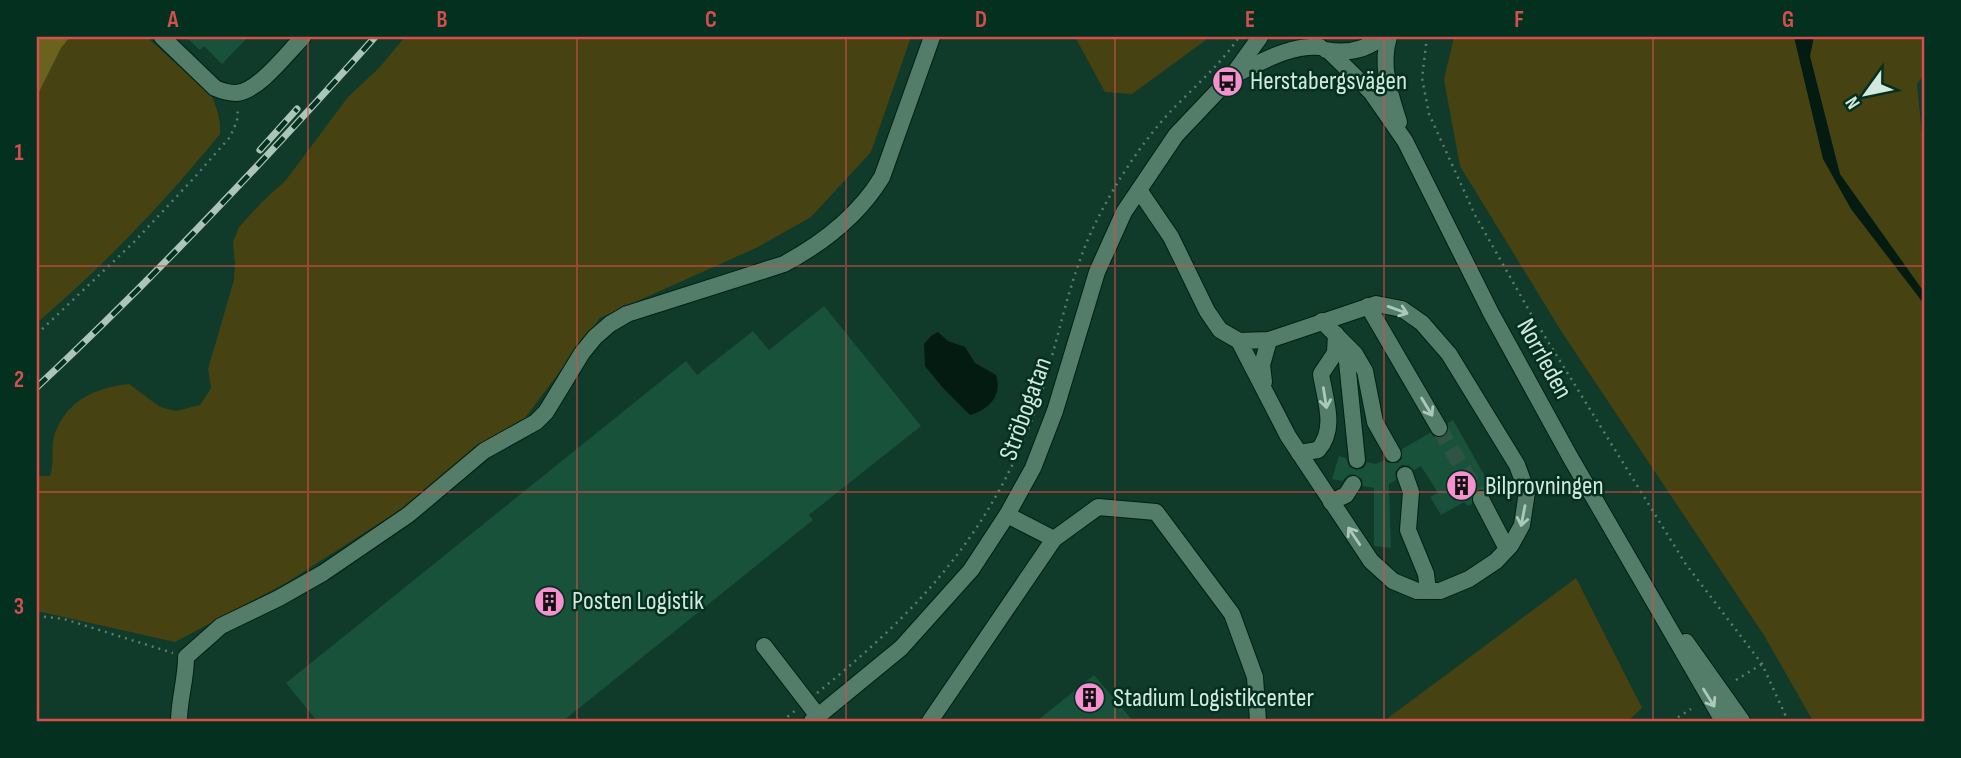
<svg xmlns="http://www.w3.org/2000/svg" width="1961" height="758" viewBox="0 0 1961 758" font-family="'Sofia Sans Condensed',sans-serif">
	<rect width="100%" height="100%" fill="#103a29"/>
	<!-- green -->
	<g fill="#474212">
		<path d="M70 37H147L212 97C217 107 221 122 220 134 164 203 104 265 37 323V96L61 48Z"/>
		<path d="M405 37H911L871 152 811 217 758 247 600 318 525 418 442 483 286 583 175 642 37 611V476H50C55 462 50 447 55 433 68 399 96 388 129 384L160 407 176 411 200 405 211 388 208 369 234 280 235 264 233 242 239 227 261 203 286 180 348 97 379 68Z"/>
		<polygon points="1075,37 1210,37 1132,94 1105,92"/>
		<polygon points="1454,37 1924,37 1924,75 1917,84 1924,156 1924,721 1813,721 1765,637 1563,334 1460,166 1444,80"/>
		<polygon points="1576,578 1642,708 1628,721 1384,721"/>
	</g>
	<!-- forest -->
	<polygon fill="#6b631d" points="37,37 70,37 61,48 37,96"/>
	<!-- water -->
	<g fill="#041b11">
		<polygon points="1794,37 1814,37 1810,56 1840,174 1924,292 1924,304 1851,209 1823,159"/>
		<path d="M938 332 948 341 965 347 975 363 996 375C1003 396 988 410 970 415L943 388 925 366 924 344 931 336Z"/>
	</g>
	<!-- building -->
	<g fill="#18523b">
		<polygon points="186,37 248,37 222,64 204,46 200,50"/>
		<polygon points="824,306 921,426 809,515 813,520 563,721 317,721 286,683 686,361 697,375 753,331 769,350"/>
		<polygon points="1453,420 1494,492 1490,494 1486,490 1477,489 1472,494 1472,504 1468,506 1464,502 1441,515 1430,497 1438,493 1421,466 1414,470 1408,465 1401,465 1395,472 1396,480 1389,484 1391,548 1374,546 1374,488 1363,486 1362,479 1354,474 1348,475 1342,481 1332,479 1339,456 1346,458 1349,467 1357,470 1364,468 1367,462 1376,464 1384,460 1388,463 1398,463 1402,459 1402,449 1430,433 1434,437 1444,437 1448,433 1448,423"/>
		<polygon points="1094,675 1133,721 1037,721"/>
	</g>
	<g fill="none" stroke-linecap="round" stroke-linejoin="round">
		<!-- minor-tunnel -->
		<polyline stroke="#2d5444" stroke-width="16" stroke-dasharray="16 8" stroke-linecap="butt" points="1439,428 1481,499"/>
		<defs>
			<g id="minor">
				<path d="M162 37 215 88C222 91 228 93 236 93 258 92 288 52 303 37"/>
				<path d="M1389 37C1380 65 1390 94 1399 122"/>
				<path d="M1326 50C1347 54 1365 51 1382 37"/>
				<polyline points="1329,51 1371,92 1405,141 1491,313 1569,455 1723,721"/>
				<path d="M1234 75C1262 62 1288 45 1320 47"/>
				<polyline points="1139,190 1171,237 1207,311 1220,330 1239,341 1269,340 1376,304 1402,309 1422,323 1449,354 1517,465 1527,492 1522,525 1511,545 1496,561 1469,579 1440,591 1417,591 1393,581 1371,561 1288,436 1239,341"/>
				<polyline points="1368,306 1439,428"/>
				<polyline points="1322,321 1355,354 1365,371 1375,422 1393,454"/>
				<polyline points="1341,342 1346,352 1357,460"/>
				<polyline points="1264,382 1262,365 1269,340"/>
				<path d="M1299 453 1318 450C1337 429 1325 400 1321 374L1335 353 1336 334"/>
				<polyline points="1405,475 1411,492 1408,530 1426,574 1428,591"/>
				<polyline points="1481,499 1507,549"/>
				<polyline points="1331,502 1346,495 1353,484"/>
				<polyline points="1007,515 1054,539"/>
				<polyline points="1686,642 1742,721"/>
				<polyline points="764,646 818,716"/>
				<path d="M179 721C179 699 186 680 186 657L221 626 279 598 323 573 408 515 484 451 536 422 546 412 582 353 595 337 610 324 627 314 784 264C823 243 859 215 882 177L932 37"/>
				<polyline points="812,721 901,648 971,570 1007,515 1033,468 1055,411 1097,272 1124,212 1176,135 1232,76 1260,37"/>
				<polyline points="930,721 1054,539 1098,507 1156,512 1232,614 1255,677 1258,721"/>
			</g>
		</defs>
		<!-- minor casing -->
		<use href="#minor" stroke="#012013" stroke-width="18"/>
		<!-- path -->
		<g stroke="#5b7d6e" stroke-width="2.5" stroke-dasharray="2 5" stroke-linecap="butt">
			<polyline points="1427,37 1422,78 1429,114 1475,215 1531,314 1685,563 1762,664 1788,721"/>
			<polyline points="37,334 134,242 194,178 230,137 237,121 238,107"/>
			<polyline points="37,616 64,619 173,653"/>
			<polyline points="1736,680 1762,664"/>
			<path d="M817 693C923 607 995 529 1040 397 1059 339 1069 275 1097 220 1116 182 1142 142 1171 111 1194 87 1221 64 1239 37"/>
			<polyline points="782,721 796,710"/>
			<polyline points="1672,721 1691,709"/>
		</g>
		<!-- minor -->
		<use href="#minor" stroke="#537d69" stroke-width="16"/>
		<defs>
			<g id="rail">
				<polyline points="260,150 297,109"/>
				<path d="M37 387C156 276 267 158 375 37"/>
			</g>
		</defs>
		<!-- rail casing -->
		<use href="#rail" stroke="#abc5b8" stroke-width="7"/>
		<!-- rail -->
		<use href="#rail" stroke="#043020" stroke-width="4.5" stroke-dasharray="13" stroke-linecap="butt"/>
	</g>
	<!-- one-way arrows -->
	<defs><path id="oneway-shaft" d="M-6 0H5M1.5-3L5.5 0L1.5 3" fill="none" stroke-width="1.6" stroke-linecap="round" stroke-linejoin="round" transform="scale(1.75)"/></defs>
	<g stroke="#adc9bb">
		<use href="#oneway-shaft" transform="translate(1398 310) rotate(20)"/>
		<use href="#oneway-shaft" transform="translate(1325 398) rotate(81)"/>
		<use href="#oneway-shaft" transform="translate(1427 407) rotate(59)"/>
		<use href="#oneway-shaft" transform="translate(1523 516) rotate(101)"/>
		<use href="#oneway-shaft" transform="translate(1354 536) rotate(-124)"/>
		<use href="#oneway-shaft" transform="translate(1709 698) rotate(58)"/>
	</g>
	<!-- grid -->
	<path fill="none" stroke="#d54f4c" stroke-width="2" stroke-opacity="0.55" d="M308 37V721M577 37V721M846 37V721M1115 37V721M1384 37V721M1653 37V721M37 266H1924M37 492H1924"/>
	<!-- icons -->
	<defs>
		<symbol id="bus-disc" viewBox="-11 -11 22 22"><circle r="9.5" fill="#f690cf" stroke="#043020"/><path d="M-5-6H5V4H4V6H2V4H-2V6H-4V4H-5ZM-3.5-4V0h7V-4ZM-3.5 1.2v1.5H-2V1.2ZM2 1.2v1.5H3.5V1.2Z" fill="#111"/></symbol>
		<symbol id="building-disc" viewBox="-11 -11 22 22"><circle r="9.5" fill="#f690cf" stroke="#043020"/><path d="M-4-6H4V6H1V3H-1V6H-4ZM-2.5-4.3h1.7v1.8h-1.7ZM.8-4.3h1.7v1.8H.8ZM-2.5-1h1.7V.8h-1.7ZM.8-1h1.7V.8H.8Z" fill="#111"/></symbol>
	</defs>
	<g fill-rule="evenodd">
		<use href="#bus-disc" x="1210" y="64" width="35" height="35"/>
		<use href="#building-disc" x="1444" y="468" width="35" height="35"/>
		<use href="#building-disc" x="532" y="584" width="35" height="35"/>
		<use href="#building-disc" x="1072" y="680" width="35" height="35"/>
	</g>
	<g text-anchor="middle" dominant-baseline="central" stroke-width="5" stroke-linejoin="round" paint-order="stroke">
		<!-- poi labels -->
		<g font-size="26" fill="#d3e9de" stroke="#043020" text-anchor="start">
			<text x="1250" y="81">Herstabergsvägen</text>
			<text x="1485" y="486">Bilprovningen</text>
			<text x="572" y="601">Posten Logistik</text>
			<text x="1113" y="698">Stadium Logistikcenter</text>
		</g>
		<!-- street labels -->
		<g font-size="26" fill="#d3e9de" stroke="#043020">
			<text transform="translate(1544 359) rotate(61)">Norrleden</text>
			<text transform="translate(1026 409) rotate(-70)">Ströbogatan</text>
		</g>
	</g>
	<!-- border -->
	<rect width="1961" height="758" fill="none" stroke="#043020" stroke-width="77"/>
	<!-- north arrow -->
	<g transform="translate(1866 94) rotate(237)" stroke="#043020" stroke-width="5" paint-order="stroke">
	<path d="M0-5L12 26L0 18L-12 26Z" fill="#d3e9de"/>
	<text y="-10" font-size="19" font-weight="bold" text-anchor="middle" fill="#d3e9de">N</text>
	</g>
	<rect x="38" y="38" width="1885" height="682" fill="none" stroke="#d54f4c" stroke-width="2.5"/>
	<g font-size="23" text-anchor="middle" font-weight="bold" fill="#d54f4c">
		<text x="173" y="27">A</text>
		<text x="442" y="27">B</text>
		<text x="711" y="27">C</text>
		<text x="981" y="27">D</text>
		<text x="1250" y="27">E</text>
		<text x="1519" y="27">F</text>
		<text x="1788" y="27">G</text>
		<text x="19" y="160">1</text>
		<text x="19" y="387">2</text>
		<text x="19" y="614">3</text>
	</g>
</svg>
